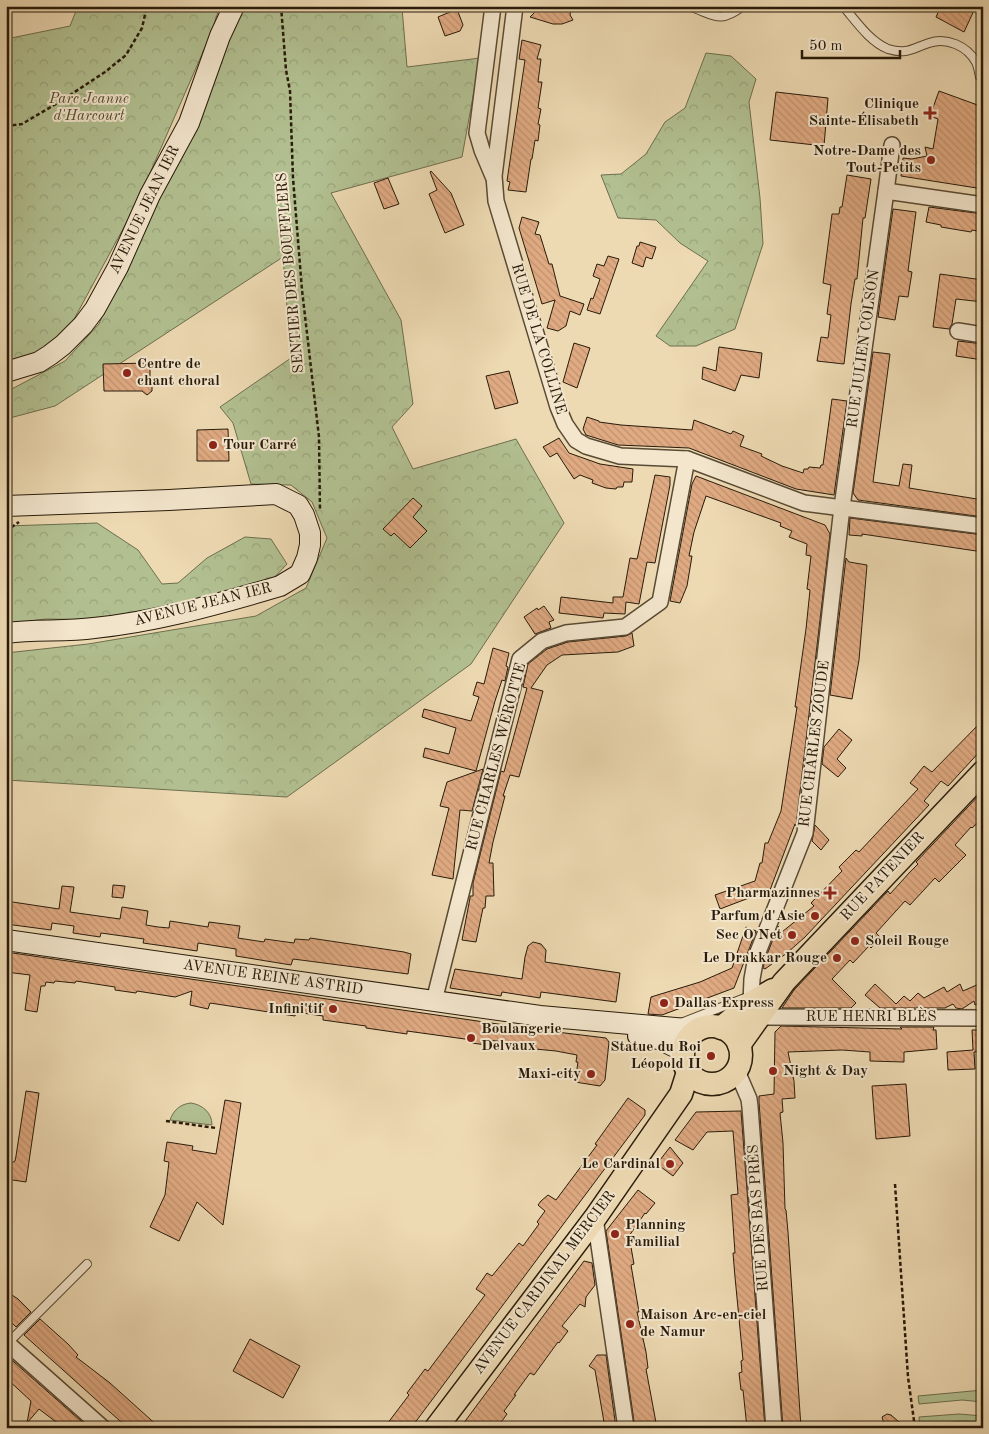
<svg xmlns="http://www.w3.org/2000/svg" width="989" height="1434" viewBox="0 0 989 1434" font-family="'Old Standard TT',serif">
	<defs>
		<pattern id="forest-crowns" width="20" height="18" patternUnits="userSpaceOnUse" patternTransform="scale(1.25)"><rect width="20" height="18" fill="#b2c091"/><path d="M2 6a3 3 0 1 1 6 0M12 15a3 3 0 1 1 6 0" fill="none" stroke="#99a47c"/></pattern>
		<pattern id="building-back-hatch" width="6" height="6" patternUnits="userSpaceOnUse" patternTransform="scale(1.25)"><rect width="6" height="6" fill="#e0aa82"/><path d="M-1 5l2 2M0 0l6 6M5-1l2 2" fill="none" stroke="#c0926f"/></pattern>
	</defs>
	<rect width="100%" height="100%" fill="#edd9b2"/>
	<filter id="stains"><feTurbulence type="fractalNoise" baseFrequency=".004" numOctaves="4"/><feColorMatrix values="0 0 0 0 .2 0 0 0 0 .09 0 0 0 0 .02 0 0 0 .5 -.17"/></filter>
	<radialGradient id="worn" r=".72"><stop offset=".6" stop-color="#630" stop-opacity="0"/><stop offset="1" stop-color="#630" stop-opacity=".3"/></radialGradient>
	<!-- grass -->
	<g fill="#b2c091" stroke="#6d6e4e">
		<path d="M191 1103C203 1105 212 1113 212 1125L170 1120C174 1109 181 1104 191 1103Z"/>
		<polygon points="983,1390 983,1402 962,1400 919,1404 918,1396"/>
		<path d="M959 1414 983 1416V1423C971 1421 959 1420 947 1423 937 1425 930 1428 920 1428L919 1417Z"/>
	</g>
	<!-- forest -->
	<g fill="url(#forest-crowns)" stroke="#6d6e4e">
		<polygon points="78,6 220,6 210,36 136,205 66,334 6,370 6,39 70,26"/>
		<polygon points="239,6 407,6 402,8 407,67 480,58 462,157 331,193 401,320 413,404 392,427 413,469 516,439 564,523 471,664 287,797 6,780 6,653 88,644 256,616 306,588 327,538 312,502 291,485 251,484 233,423 220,407 291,358 283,257 55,406 6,419 6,392 65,361 99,324 141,225"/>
		<polygon points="706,53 731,56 756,79 749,102 760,198 763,244 735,329 696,346 670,346 656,336 708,261 680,243 656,220 618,218 601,175 621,174 646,154 665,122 685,108"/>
		<polygon points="97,523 138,550 162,584 178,583 207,558 245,537 271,539 287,564 270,582 103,620 46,619 6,624 6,526"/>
	</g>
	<!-- building -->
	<g fill="url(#building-back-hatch)" stroke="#281b0a">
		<polygon points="541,6 572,6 570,15 573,20 562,24 553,24 530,17"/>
		<polygon points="941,6 976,6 964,32 936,17"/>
		<polygon points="457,9 463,25 460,31 445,36 438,17"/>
		<polygon points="522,40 541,45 537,59 541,59 538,82 542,82 538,108 541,109 538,124 540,125 538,141 535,140 532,159 531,159 526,192 508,190 510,182 507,181 525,60 519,59"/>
		<polygon points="939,91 983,107 983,136 981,135 977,164 983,165 983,189 901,176 903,158 912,159 927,156 925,147 933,149 938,119 930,116"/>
		<polygon points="776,92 828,98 824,146 770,140"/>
		<polygon points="431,171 451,193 464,225 445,233 429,194 437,190 430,172"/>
		<polygon points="847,175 871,179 865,218 863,218 857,279 855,279 851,304 844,364 817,361 821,337 828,338 831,315 827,314 831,285 823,283 832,214 839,214 840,207 842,207"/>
		<polygon points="388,178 399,204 384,209 374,183"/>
		<polygon points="929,207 983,214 983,232 972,230 971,232 941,227 941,225 926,222"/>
		<polygon points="893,209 916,212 908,271 912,272 908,297 899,296 895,320 878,317"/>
		<polygon points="522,217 539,222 535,234 540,235 549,264 552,264 560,296 584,304 580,315 570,311 566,326 558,331 547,328 555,300 542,304 519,228"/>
		<polygon points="640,242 656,247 652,259 646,257 643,267 632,263 637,246 639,246"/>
		<polygon points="608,256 619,259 600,314 587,310 591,298 593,299 600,279 593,276 597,264 604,266"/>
		<polygon points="940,274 983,280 983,302 956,299 952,324 949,329 933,327"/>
		<polygon points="958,341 983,344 983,360 956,356"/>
		<polygon points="574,343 590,348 577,388 563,382"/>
		<polygon points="719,347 762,353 759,378 741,375 735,391 702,379 703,367 716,371"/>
		<polygon points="873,352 890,354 873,482 899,486 903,464 912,465 909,488 983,500 983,517 858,500 853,493"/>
		<polygon points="150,363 150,382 152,387 152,391 147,395 142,391 104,391 103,364"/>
		<polygon points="509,371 518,403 495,409 486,376"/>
		<polygon points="832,399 847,401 834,495 796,489 689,448 618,445 586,435 583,429 587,417 599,421 599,422 621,425 692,430 694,420 731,434 733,431 744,436 740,446 762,454 761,456 782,466 803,473 804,469 808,469 809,467 820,468 821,465 823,465"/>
		<polygon points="228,429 229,461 197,461 197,430"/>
		<polygon points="559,438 569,453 600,464 633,469 632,482 624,482 623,487 617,487 616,489 606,488 592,483 593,480 580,475 574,479 557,453 550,457 543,447"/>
		<polygon points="655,475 670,477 670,485 655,563 647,562 639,604 626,602 625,614 604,613 603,618 559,613 561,597 613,603 613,597 623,597 630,558 637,559 638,555"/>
		<polygon points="696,476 825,525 830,534 796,826 795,824 770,890 720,909 715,895 755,881 760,863 762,863 765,843 768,843 781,811 797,707 795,707 806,629 810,590 807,589 811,556 806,555 807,544 789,537 792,531 780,526 781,523 706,496 694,532 689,556 692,556 687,586 680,603 670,601 692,484"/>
		<polygon points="413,498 422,506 413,517 427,531 410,548 394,533 391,536 383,529"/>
		<polygon points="850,518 983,535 983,552 862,534 862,536 849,535"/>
		<polygon points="846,558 849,562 867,565 859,660 852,699 830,695"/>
		<polygon points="544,606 554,620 549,622 551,628 535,634 524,617 537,608 538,610"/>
		<polygon points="632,633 634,646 618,652 562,655 547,665 531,688 543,691 519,777 510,775 503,796 505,796 493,842 489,863 493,863 494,896 486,896 485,908 483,908 476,942 462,940 470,898 470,896 473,896 473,883 501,771 504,772 527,688 523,687 528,664 547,649 568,642 626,636"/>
		<polygon points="493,648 509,653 506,666 508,667 505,681 502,680 495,701 476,771 423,757 425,748 449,754 456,728 422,717 424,709 471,721 479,697 473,695 477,682 484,684"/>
		<polygon points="983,720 983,748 948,786 941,781 924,801 929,805 805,937 787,953 765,969 763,968 765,960 778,926 782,932 814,906 811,903 842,871 839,867 856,850 859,852 918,789 910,783 924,766 932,772"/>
		<polygon points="839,729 852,740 837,759 846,768 838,777 822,764 824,747"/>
		<polygon points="483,769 472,811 460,810 453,879 432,875 449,808 440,806 447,782"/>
		<polygon points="983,791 983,818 972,828 971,827 955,845 966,855 939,882 935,878 910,905 905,901 876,933 881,938 871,948 869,946 853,963 850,960 832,979 856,1003 851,1008 782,1008 794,990 888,891 890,894 910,872 918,864 916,862"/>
		<polygon points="815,825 829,840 821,850 812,841"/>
		<polygon points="113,885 125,886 123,898 112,897"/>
		<polygon points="62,886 74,887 70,912 120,919 122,907 148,911 146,925 158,927 169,928 170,921 208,927 209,922 240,926 238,938 264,942 265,939 294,943 295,939 309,940 310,938 404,952 411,954 408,974 293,959 291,965 236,956 236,949 198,943 197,951 164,946 143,943 144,939 101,933 100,937 73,933 74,926 52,923 51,930 6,924 6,901 59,909"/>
		<polygon points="746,927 756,931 734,988 662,1015 648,1014 651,997 700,982 732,968"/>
		<polygon points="533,942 541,944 546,950 545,962 620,973 616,1002 541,992 540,998 502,992 501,996 450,988 455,969 522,979 525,957 528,946"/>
		<polygon points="6,952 532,1029 606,1038 609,1042 605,1080 600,1086 575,1082 578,1062 576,1062 577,1055 556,1051 514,1047 514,1043 487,1040 486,1045 472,1043 472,1040 407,1031 407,1034 366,1028 366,1026 323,1020 323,1016 296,1012 295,1016 210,1003 208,1009 190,1005 192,991 175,997 137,991 136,993 115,990 115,987 76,981 75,983 55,981 54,983 46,982 45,986 41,986 37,1012 25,1010 30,975 6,972"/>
		<polygon points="875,984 896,1004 904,996 910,1001 918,993 924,998 944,987 947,992 960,984 963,991 979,984 983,990 983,1002 975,1005 974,1001 962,1009 956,1008 953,1004 945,1008 880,1008 865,995"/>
		<polygon points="781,1026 902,1029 900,1027 934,1027 933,1030 936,1030 937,1049 904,1052 904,1062 870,1061 870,1052 842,1050 788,1052 794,1081 795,1098 782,1099 783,1112 780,1113 783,1143 785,1209 786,1210 788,1232 801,1428 783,1428 759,1102 759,1096 774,1094 775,1032"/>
		<polygon points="972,1030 983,1030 983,1051 974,1052 975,1069 948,1070 947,1052 973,1050"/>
		<polygon points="906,1084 910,1136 876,1139 872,1086"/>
		<polygon points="26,1091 39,1093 26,1182 6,1179 6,1166 15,1161 16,1156"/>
		<polygon points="628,1098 645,1110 645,1115 627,1139 411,1428 384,1428 409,1395 407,1393 425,1369 428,1371 485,1295 476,1289 487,1273 492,1276 519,1243 523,1246 539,1224 537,1222 545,1211 538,1205 541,1201 548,1195 556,1200 597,1145 595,1144"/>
		<polygon points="225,1100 241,1103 223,1225 197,1202 179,1241 150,1227 165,1195 169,1162 164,1161 167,1142 193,1146 192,1150 216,1154"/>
		<polygon points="741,1111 765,1428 747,1428 743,1390 741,1390 739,1373 742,1372 741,1361 743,1360 735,1277 733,1253 735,1253 731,1195 738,1194 733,1131 707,1132 693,1150 675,1140 696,1112"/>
		<polygon points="670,1147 683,1163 673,1176 657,1164"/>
		<polygon points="638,1190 655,1203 646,1214 645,1213 629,1236 634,1264 631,1265 639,1312 637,1312 646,1352 648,1368 646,1369 657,1428 635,1428 606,1231"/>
		<polygon points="584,1261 592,1263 595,1285 586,1297 585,1307 580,1304 562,1326 568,1331 559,1343 558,1342 534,1375 530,1373 514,1395 516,1395 504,1411 507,1414 497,1428 460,1428"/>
		<polygon points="6,1291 18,1299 31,1312 16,1327 6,1317"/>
		<polygon points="40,1319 68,1344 78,1355 76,1357 110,1383 160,1428 128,1428 102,1405 24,1335"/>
		<polygon points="250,1339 300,1366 283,1398 233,1371"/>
		<polygon points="6,1355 89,1428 64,1428 39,1409 27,1423 31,1401 6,1378"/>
		<polygon points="597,1355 606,1355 616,1428 605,1428 595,1370 589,1366"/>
		<polygon points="887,1414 891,1415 906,1428 889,1428 884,1424 882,1417"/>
	</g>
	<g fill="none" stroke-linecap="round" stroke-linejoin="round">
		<defs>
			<g id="lane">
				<path d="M688 6C714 14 718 25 743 6"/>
				<path d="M843 6C856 21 869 41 888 49 907 55 913 48 929 43 947 37 967 46 976 62 978 66 979 72 980 77L983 78"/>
				<polyline points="681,1023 745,998"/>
				<polyline points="8,1343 87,1264"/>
			</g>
			<g id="street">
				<polyline points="493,6 477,133 482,150 493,176"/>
				<polyline points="515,6 494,176 496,201 558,407 565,424 576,440 586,446 620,456 687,459 804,503 983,526"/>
				<polyline points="886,191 892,145"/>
				<polyline points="958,331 983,335"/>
				<polyline points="434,1001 520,659 542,641 566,633 625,627 660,602 687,459"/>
				<polyline points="751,1003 752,979 756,957 805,833 842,507 886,191 983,205"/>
				<polyline points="759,1017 983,1018"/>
				<polyline points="737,1071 749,1099 750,1107 774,1428"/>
				<polyline points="595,1218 626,1428"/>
				<polyline points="6,1342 103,1428"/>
			</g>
			<g id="secondary">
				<polyline points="6,372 39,362 50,355 63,345 83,325 95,309 118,267 150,195 189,123 220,36 234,6"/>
				<path d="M6 506 169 500 276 494 298 505 304 515 310 533V545L307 558 300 574 280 586 263 591C207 607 153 622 94 628 65 632 36 629 6 633"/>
				<polyline points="6,940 540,1016 698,1030"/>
				<polyline points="638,1036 659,1039 683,1051"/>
			</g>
			<g id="primary">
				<circle cx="712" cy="1055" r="29"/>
				<polyline points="721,1028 751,1003 773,990"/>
				<polyline points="739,1045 784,982 983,772"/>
				<polyline points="436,1428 595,1218 681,1094 688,1072"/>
			</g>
		</defs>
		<!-- lane casing -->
		<use href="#lane" stroke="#594a34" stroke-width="10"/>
		<!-- street casing -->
		<use href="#street" stroke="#594a34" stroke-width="18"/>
		<!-- secondary casing -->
		<use href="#secondary" stroke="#281b0a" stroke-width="22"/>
		<!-- primary casing -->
		<use href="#primary" stroke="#281b0a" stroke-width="25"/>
		<!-- path -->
		<g stroke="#281b0a" stroke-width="2.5" stroke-dasharray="4 2.5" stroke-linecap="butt">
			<polyline points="281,6 286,70 290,91 293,178 302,290 319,437 320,511"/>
			<polyline points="6,126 22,124 61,101 105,72 126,55 142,28 147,6"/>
			<polyline points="6,531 19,522"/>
			<polyline points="166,1121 216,1128"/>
			<polyline points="895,1184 908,1377 915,1428"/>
		</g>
		<!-- lane -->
		<use href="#lane" stroke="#f3e6cd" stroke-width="8"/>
		<!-- street -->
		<use href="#street" stroke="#f3e6cd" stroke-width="15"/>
		<!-- secondary -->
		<use href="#secondary" stroke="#f3e6cd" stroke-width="20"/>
		<!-- primary -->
		<use href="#primary" stroke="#edd9b2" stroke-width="22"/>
	</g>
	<!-- markers -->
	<g fill="#8f2418" stroke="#f3e6cd" stroke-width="2">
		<path d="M927.5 105.5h5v5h5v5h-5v5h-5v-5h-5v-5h5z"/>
		<circle cx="931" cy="160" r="5"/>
		<circle cx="127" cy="373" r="5"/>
		<circle cx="213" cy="445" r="5"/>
		<path d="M827.5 885.5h5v5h5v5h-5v5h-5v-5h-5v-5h5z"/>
		<circle cx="815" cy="916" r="5"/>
		<circle cx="792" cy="935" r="5"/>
		<circle cx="855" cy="941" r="5"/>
		<circle cx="837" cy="958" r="5"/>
		<circle cx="664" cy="1003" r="5"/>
		<circle cx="333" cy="1009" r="5"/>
		<circle cx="471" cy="1038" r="5"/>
		<circle cx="711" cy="1056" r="5"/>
		<circle cx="773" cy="1071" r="5"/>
		<circle cx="591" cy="1074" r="5"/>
		<circle cx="670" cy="1164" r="5"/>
		<circle cx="615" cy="1234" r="5"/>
		<circle cx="630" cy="1324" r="5"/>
	</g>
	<g text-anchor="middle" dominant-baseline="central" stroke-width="4" stroke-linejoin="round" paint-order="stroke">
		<!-- park labels -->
		<g font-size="15" font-style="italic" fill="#514d32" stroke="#f3e6cd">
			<text x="89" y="99">Parc Jeanne<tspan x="89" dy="17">d'Harcourt</tspan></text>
		</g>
		<!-- poi labels -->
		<g font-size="15" font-weight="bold" fill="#281b0a" stroke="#f3e6cd" text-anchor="end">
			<text x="919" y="104">Clinique<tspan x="919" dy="17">Sainte-Élisabeth</tspan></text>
			<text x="921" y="151">Notre-Dame des<tspan x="921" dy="17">Tout-Petits</tspan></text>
			<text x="137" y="364" text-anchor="start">Centre de<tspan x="137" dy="17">chant choral</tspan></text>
			<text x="223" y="445" text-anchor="start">Tour Carré</text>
			<text x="820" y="893">Pharmazinnes</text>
			<text x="805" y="916">Parfum d'Asie</text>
			<text x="782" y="935">Sec O Net</text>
			<text x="865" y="941" text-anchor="start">Soleil Rouge</text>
			<text x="827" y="958">Le Drakkar Rouge</text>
			<text x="674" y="1003" text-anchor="start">Dallas Express</text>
			<text x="323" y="1009">Infini'tif</text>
			<text x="481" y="1029" text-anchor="start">Boulangerie<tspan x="481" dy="17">Delvaux</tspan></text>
			<text x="701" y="1047">Statue du Roi<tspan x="701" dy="17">Léopold II</tspan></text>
			<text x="783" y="1071" text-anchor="start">Night &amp; Day</text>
			<text x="581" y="1074">Maxi-city</text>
			<text x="660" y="1164">Le Cardinal</text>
			<text x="625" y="1225" text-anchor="start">Planning<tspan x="625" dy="17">Familial</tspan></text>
			<text x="640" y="1315" text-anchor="start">Maison Arc-en-ciel<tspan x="640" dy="17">de Namur</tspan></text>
		</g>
		<!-- street labels -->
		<g font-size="15" fill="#281b0a" stroke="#f3e6cd">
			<text transform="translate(145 210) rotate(-64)">AVENUE JEAN IER</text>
			<text transform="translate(291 273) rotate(-95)">SENTIER DES BOUFFLERS</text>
			<text transform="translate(538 339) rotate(73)">RUE DE LA COLLINE</text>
			<text transform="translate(864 349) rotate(-82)">RUE JULIEN COLSON</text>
			<text transform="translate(203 605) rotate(-14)">AVENUE JEAN IER</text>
			<text transform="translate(815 744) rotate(-83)">RUE CHARLES ZOUDE</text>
			<text transform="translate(497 757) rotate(-75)">RUE CHARLES WÉROTTE</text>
			<text transform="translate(883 877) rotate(-47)">RUE PATENIER</text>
			<text transform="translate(273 978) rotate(8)">AVENUE REINE ASTRID</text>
			<text x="871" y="1017">RUE HENRI BLÈS</text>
			<text transform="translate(759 1218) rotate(-94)">RUE DES BAS PRÉS</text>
			<text transform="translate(545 1283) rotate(-53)">AVENUE CARDINAL MERCIER</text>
		</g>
	</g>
	<!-- margin -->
	<rect width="989" height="1434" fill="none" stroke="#edd9b2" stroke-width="25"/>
	<rect x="8" y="8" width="974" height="1419" fill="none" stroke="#281b0a" stroke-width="2.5"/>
	<rect x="12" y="12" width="964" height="1409" fill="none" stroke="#281b0a"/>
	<!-- scale -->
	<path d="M802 50v8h98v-8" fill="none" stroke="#281b0a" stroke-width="2.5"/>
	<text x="809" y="50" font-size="15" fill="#281b0a" stroke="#f3e6cd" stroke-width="4" paint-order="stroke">50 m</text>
	<rect width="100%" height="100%" filter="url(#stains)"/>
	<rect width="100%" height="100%" fill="url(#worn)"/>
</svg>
